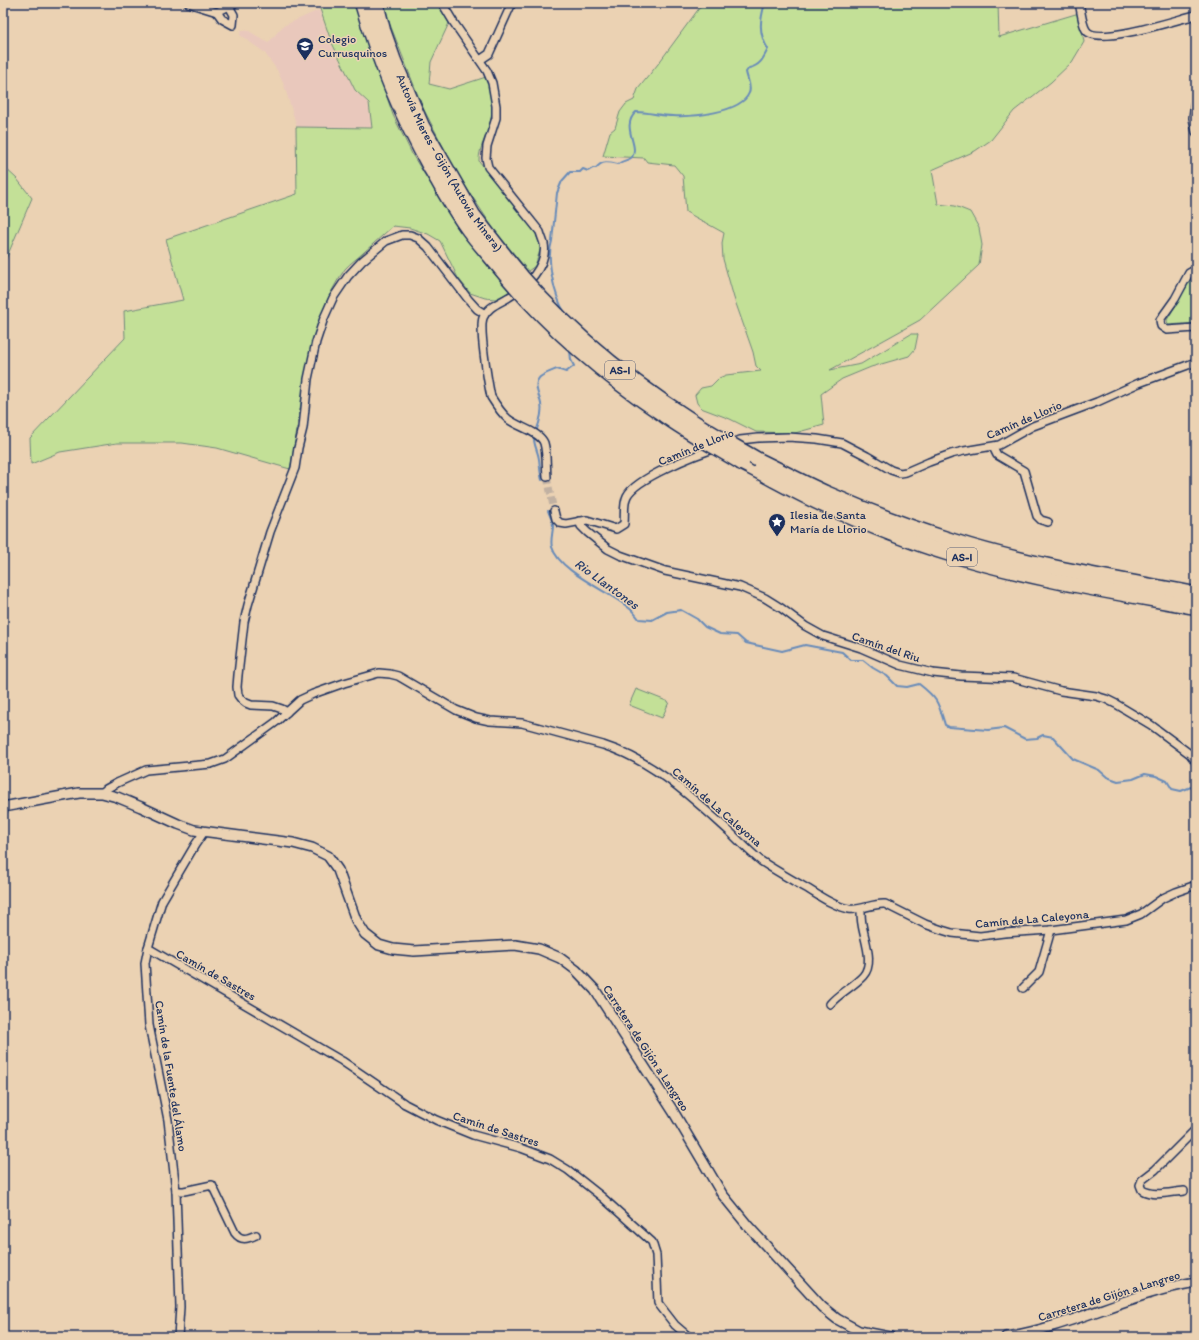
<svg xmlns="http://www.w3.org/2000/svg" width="1199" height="1340" viewBox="0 0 1199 1340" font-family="Itim,sans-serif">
	<rect width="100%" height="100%" fill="#ebd2b3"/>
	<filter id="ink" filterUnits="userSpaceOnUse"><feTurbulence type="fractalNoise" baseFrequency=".025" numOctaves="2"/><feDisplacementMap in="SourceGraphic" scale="8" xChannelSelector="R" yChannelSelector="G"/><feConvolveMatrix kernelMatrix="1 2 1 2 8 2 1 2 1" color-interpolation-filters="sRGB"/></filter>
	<g filter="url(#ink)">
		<!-- built -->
		<polygon fill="#e9c8bc" points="319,10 330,42 355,91 368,103 371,127 297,127 284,85 277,70 264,52 240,35 241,30 249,31 268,43 283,26"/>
		<!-- green -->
		<g fill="#c3e097" stroke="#6f887a">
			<path d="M318 3H355L393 115 413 156 444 205 487 265 510 292 495 299 485 298 470 293 458 278 440 241 428 234 410 228 393 226C383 235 373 244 363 253 358 258 350 263 345 269 304 327 304 402 290 469L217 448 182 443H117L60 452 31 464 30 438 125 338 124 311 183 300 166 239 297 194 296 127 372 128 369 103 355 90 331 41Z"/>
			<path d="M384 3H437L449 23 431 62 429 84 449 89 486 77C493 95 494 112 488 130 484 141 479 149 479 161L534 229 541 247 535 266 528 271 493 228 458 175 423 108 389 22Z"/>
			<polygon points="703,3 998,3 999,37 1079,13 1084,42 1072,62 1051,82 1014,111 991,140 975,151 932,170 938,204 955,206 970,212 979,228 982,245 979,265 920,320 830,370 861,364 911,334 918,334 915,349 909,356 871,367 842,379 821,394 824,425 795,433 756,432 730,419 701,408 697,403 695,395 701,388 711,386 719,378 726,375 761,371 756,366 753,352 734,298 723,259 722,243 724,233 686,212 683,176 674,165 647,162 644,158 603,156 610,132 615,128 620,112 626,104 634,100 638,89 658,64"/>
			<polygon points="3,166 17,179 32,198 3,266"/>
			<polygon points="1196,275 1196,323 1168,325 1167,320 1192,277"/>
			<polygon points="636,689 669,702 662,718 629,705"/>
		</g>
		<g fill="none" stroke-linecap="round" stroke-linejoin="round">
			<!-- stream -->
			<g stroke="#688bb9" stroke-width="2">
				<path d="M565 313C554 296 546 259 552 241L557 193 562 181 570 172H580L583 169 588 171 593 168H596C603 160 609 162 618 164 623 160 630 160 632 157 640 145 620 127 636 112 649 112 660 116 673 116 691 117 741 113 749 93 752 87 747 78 746 72L749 68C760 66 763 59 768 49 758 33 760 20 765 3"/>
				<path d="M536 432C539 424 543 412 541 404 540 396 532 385 540 377 544 374 552 371 557 369L566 372 574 366 571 360 570 350"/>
				<path d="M534 436C533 444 538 451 539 459 540 466 540 473 542 480"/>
				<path d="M548 511C550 516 553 521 553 526 553 533 550 540 552 547 559 572 610 592 629 608 633 611 636 615 639 619L652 620 667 612 681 610 697 619 705 627 720 634 737 635 746 643 782 651 805 645 842 652 851 660H863L873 668 887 676 897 686 907 687 919 684C938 699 938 702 945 725L949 727 988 730 1004 728 1025 739 1037 738 1043 735 1053 737 1073 759 1099 770 1107 777 1118 781 1133 779 1145 774 1156 776 1167 781 1172 789 1181 791 1191 787 1196 790"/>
			</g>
			<!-- minor-tunnel -->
			<polyline stroke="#c1b1a2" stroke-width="7" stroke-dasharray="7 3.5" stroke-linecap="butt" points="547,477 554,511"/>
			<defs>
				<g id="minor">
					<polyline points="188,3 217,12 235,3"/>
					<path d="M442 3 454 23 487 71 492 83 496 106V118L487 146 486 158 488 167 540 232C541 236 543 240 544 244 548 265 526 288 509 297 500 303 488 306 483 318 479 329 488 383 491 397 496 405 501 413 508 419 518 427 540 432 544 443 547 453 546 467 547 477"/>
					<path d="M1079 3C1081 10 1082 24 1086 30 1096 47 1178 19 1196 15"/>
					<polyline points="217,12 222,19 233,25 234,15 229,6"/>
					<polyline points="480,60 489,54 512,3"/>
					<polyline points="1196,93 1193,118 1196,132"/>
					<polyline points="1196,269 1189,273 1175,299 1160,320 1161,326 1167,330 1196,328"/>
					<polyline points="731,444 740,440 758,438 788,437 817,439 842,443 867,456 891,470 900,473 906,472 929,462 951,454 964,451 999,445 1033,426 1097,402 1139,383 1196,362"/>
					<polyline points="993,447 997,455 1024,471 1037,516 1041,520 1048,522"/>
					<path d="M554 511 556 519 560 523 566 524 587 520 616 529 624 524C625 515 623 504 627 496 636 478 697 454 717 448"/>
					<polyline points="579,521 581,526 587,532 608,549 620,555 665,571 740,587 765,598 781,608 805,626 823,636 861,648 900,665 933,673 961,676 1013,678 1061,691 1096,696 1106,699 1116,704 1151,725 1190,754 1196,762"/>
					<polyline points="287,712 282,709 273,706 251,705 246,703 241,699 238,695 237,687 238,675 244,622 248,605 270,532 295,468 298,448 303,428 308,379 316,342 324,318 333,298 348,276 362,261 386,241 402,235 410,235 418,238 428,247 468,299 477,309 485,314"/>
					<path d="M102 793 106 789 117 783 146 770 211 764 225 759 276 722 300 700 313 694 344 683 379 673 390 674 398 676 456 710 476 718 490 721 522 723 603 745C654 761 691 797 730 832 740 842 750 852 761 861 776 871 792 880 808 889 821 897 834 906 849 909 861 911 872 903 885 904L925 924 942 930 952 933 980 936 1004 933 1051 930 1126 920 1141 914 1163 898 1176 892 1196 885"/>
					<polyline points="148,948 342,1061 405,1104 436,1120 473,1135 521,1148 550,1159 568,1170 602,1197 652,1242 656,1255 658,1303 675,1325 689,1337"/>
					<polyline points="1023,988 1039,972 1051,930"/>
					<path d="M830 1004C839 993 853 987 863 976 875 963 864 939 862 924 861 919 861 914 861 909"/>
					<path d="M176 1191H184L212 1185 235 1233C241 1241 247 1239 256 1235"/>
					<path d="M1184 1191C1171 1192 1153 1197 1142 1190L1140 1185 1142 1180 1155 1170 1196 1129"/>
					<polyline points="178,1337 180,1307 176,1191 168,1120 149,1025 145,963 148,948 162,901 195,845 204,832"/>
				</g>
				<g id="tertiary">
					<polyline points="3,807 79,793 102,793 117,797 141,807 178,824 194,830 293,843 312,848 328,856 338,870 356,920 365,934 379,945 393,949 414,951 515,945 539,949 560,958 576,970 595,990 673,1111 722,1194 748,1226 822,1307 837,1319 859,1331 890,1337"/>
					<path d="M1006 1337C1071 1327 1130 1293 1196 1282"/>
				</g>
				<g id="motorway">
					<path d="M362 3C379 62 401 115 431 169 443 189 454 210 468 229 476 240 486 251 495 262"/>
					<path id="s1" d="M376 3 383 30 394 61 422 126 473 215 504 255"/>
					<path d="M758 460C781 471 805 484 828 494 869 512 911 528 953 541 1032 566 1115 579 1196 594"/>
					<path d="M742 463C770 477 797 493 826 506 866 524 908 541 950 554 1030 579 1114 592 1196 607"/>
				</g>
			</defs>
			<!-- minor casing -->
			<use href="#minor" stroke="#1b2f5e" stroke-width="10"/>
			<!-- tertiary casing -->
			<use href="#tertiary" stroke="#1b2f5e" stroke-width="12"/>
			<!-- motorway casing -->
			<use href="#motorway" stroke="#1b2f5e" stroke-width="17"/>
			<!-- minor -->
			<use href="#minor" stroke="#ebd2b3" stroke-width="7"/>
			<!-- tertiary -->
			<use href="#tertiary" stroke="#ebd2b3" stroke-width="9"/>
			<!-- motorway -->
			<use href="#motorway" stroke="#ebd2b3" stroke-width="14"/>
			<defs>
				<g id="motorway-bridge">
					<path d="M504 255C555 321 622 376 692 421 713 435 736 447 758 460"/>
					<path d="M495 262C543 322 600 372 664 415 689 433 716 447 742 463"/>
				</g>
			</defs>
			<!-- motorway-bridge casing -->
			<use href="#motorway-bridge" stroke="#1b2f5e" stroke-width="17" stroke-linecap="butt"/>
			<!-- motorway-bridge -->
			<use href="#motorway-bridge" stroke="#ebd2b3" stroke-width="14"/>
		</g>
	</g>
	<!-- icons -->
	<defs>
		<symbol id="school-pin" viewBox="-11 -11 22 30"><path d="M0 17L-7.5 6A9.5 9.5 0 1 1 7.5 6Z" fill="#1b2f5e" stroke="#ebd2b3"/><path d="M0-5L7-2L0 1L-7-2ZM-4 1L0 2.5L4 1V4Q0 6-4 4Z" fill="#fff"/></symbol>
		<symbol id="sight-pin" viewBox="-11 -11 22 30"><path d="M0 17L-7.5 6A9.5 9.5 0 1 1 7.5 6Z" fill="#1b2f5e" stroke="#ebd2b3"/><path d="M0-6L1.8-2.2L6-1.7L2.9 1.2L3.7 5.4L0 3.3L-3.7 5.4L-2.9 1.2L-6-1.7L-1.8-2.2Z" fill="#fff"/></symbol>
	</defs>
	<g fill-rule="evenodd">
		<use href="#school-pin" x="295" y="36" width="20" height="27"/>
		<use href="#sight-pin" x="767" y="512" width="20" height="27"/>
	</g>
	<g text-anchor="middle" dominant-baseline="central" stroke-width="3" stroke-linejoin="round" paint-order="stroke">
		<!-- shield labels -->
		<g fill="#ebd2b3" stroke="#596078" stroke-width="1">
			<rect x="605" y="361" width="30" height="18" rx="3"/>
			<rect x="947" y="548" width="30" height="18" rx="3"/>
		</g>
		<g font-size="11" font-weight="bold" fill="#1b2f5e">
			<text x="620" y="370">AS-I</text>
			<text x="962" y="557">AS-I</text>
		</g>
		<!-- poi labels -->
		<g font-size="12" fill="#1b2f5e" stroke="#ebd2b3" text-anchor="start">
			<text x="318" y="39">Colegio<tspan x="318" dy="14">Currusquinos</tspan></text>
			<text x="790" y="515">Ilesia de Santa<tspan x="790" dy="14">María de Llorio</tspan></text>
		</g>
		<!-- street labels -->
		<g font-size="12" fill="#1b2f5e" stroke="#ebd2b3">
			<text stroke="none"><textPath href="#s1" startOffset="177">Autovía Mieres - Gijón (Autovía Minera)</textPath></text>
			<text transform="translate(1024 420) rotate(-23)">Camín de Llorio</text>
			<text transform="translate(696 447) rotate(-22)">Camín de Llorio</text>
			<text transform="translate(886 647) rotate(19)">Camín del Riu</text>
			<text transform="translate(717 807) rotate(41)">Camín de La Caleyona</text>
			<text transform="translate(1032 919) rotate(-5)">Camín de La Caleyona</text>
			<text transform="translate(216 975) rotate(30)">Camín de Sastres</text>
			<text transform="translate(646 1048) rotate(57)">Carretera de Gijón a Langreo</text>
			<text transform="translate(171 1076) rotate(81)">Camín de la Fuente del Álamo</text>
			<text transform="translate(496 1129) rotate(18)">Camín de Sastres</text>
			<text transform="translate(1109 1296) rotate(-17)">Carretera de Gijón a Langreo</text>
		</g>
		<!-- water labels -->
		<g font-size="13" font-style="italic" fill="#283e6d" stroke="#ebd2b3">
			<text transform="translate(607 584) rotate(36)">Rio Llantones</text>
		</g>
	</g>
	<!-- margin -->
	<rect width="1199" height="1340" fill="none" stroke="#ebd2b3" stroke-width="16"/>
	<rect x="8" y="8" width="1183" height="1324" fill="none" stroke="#1b2f5e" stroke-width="1.5" filter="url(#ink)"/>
</svg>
